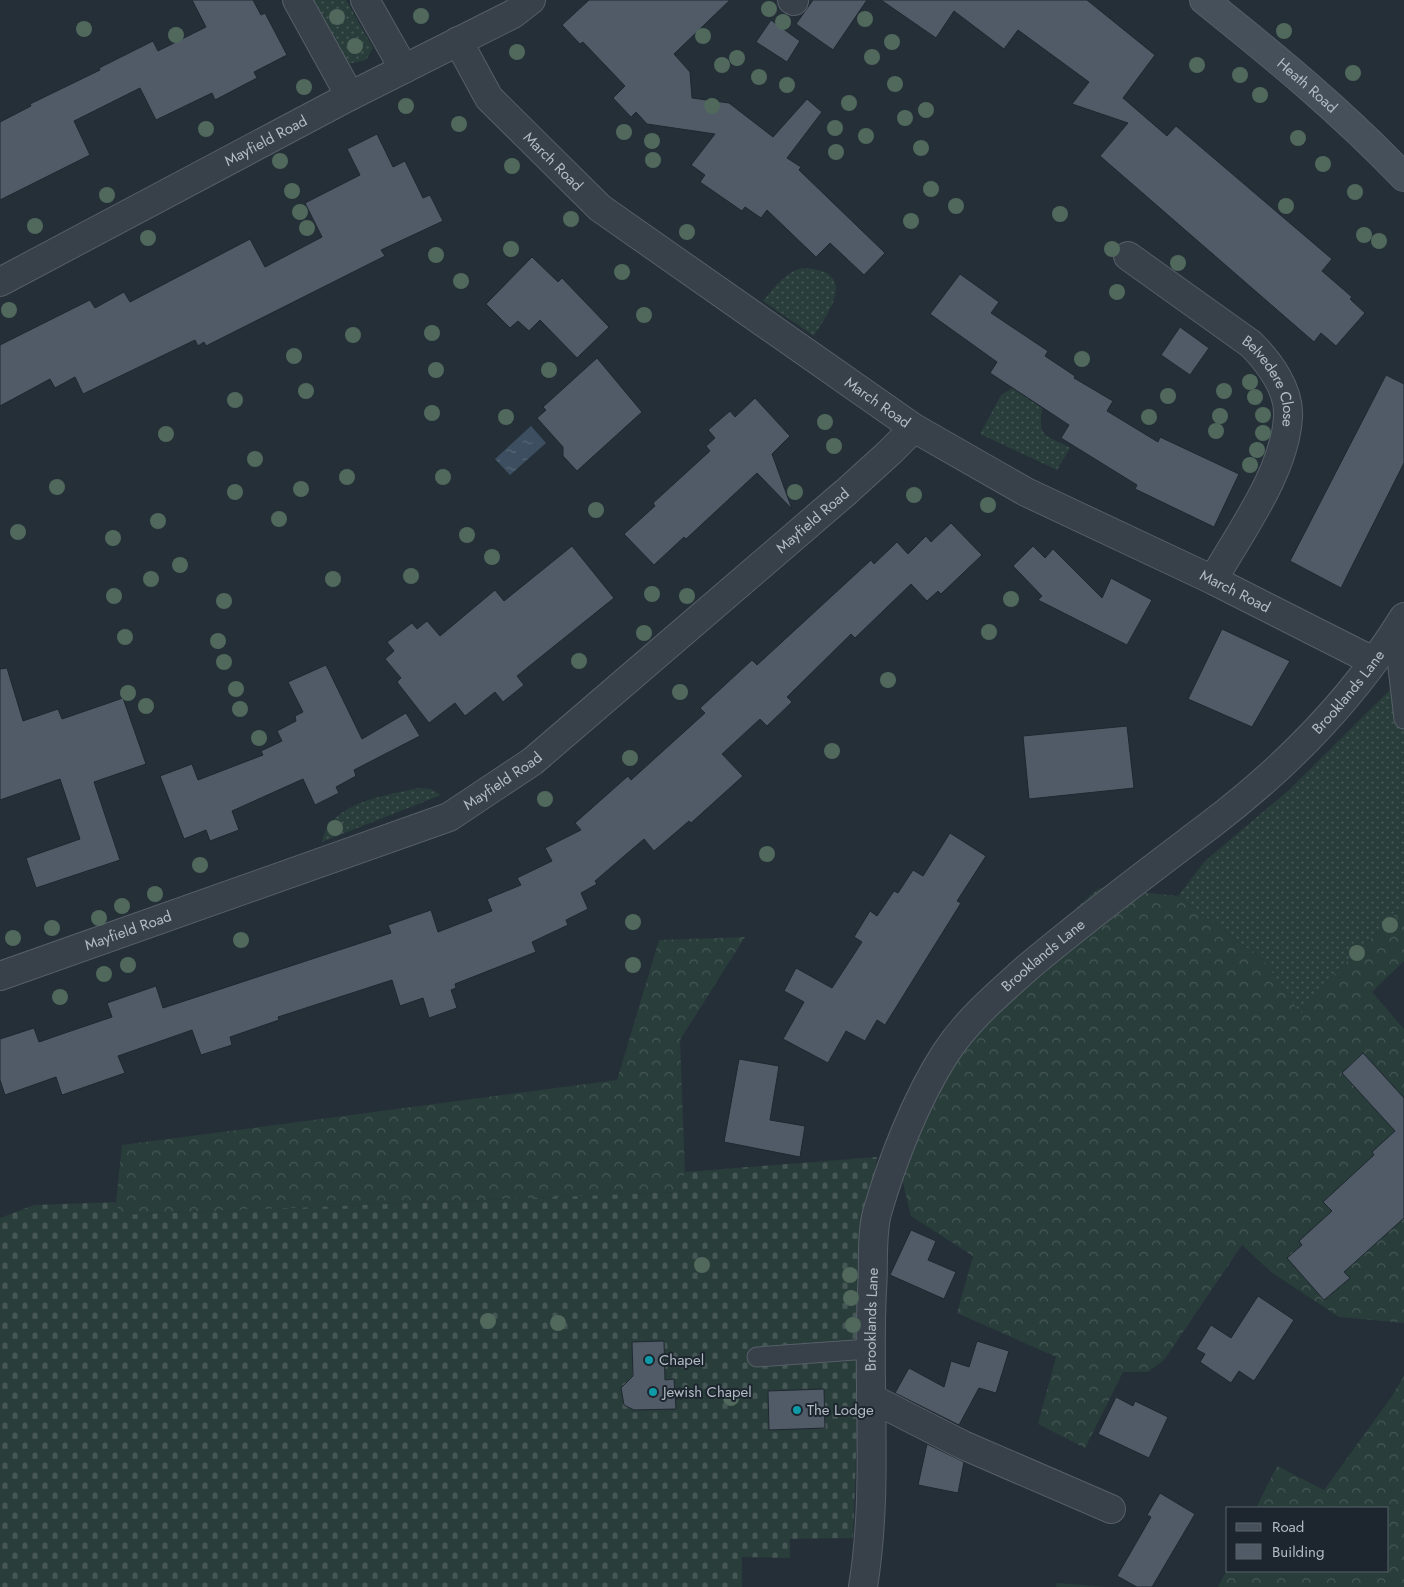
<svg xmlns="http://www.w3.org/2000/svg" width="1404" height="1587" viewBox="0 0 1404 1587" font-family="Jost,sans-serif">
	<defs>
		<pattern id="grass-dots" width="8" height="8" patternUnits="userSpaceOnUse" patternTransform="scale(1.25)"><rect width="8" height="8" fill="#293d3b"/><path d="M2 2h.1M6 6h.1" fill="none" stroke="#465756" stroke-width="1.8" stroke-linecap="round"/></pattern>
		<pattern id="forest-crowns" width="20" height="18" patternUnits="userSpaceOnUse" patternTransform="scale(1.25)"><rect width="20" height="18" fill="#293d3b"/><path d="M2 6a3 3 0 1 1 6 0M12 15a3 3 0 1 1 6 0" fill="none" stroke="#465756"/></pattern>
		<pattern id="cemetery-stones" width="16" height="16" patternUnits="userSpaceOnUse" patternTransform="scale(1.25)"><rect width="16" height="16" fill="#293d3b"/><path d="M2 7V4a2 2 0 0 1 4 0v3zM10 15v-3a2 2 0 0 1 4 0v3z" fill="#465756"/></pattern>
		<pattern id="water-ripples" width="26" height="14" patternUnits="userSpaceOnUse" patternTransform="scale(1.25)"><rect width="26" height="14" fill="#3c4e60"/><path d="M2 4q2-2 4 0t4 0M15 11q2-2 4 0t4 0" fill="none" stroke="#566675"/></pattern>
	</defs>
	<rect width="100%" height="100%" fill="#252f38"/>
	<!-- grass -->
	<g fill="url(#grass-dots)">
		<polygon points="309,0 346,0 373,48 366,60 348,64"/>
		<path d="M802 268C858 270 832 308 814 336L763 301C775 287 784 273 802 268Z"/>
		<path d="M1013 388 1042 408C1038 439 1045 434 1070 448L1057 470 980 434 1001 395Z"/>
		<polygon points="1404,670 1404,906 1336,972 1301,1014 1264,961 1178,896 1205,861 1289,790 1391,689"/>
		<path d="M418 788 431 789 441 795 322 842C330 802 385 796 418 788Z"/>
	</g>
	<!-- forest -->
	<g fill="url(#forest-crowns)">
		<polygon points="1099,888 1178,896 1264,961 1301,1014 1336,972 1404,906 1404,961 1372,992 1404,1029 1404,1323 1339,1317 1271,1272 1242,1245 1164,1360 1148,1372 1123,1372 1085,1448 1038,1424 1056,1357 957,1313 973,1256 911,1216 892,1138 974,998"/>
		<polygon points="745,937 680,1040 685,1172 678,1192 119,1215 116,1202 122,1145 617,1080 659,940"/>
		<polygon points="1404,1376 1404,1587 1218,1587 1228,1568 1228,1571 1388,1571 1388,1508 1256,1508 1277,1466 1324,1490 1392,1396"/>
		<polygon points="1057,1583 1106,1587 1056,1587"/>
	</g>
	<!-- cemetery -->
	<polygon fill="url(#cemetery-stones)" points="877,1157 864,1242 853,1538 790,1539 790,1558 742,1557 742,1587 0,1587 0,1218 34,1205 116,1202 119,1215 678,1192 685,1172"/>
	<!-- water -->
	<polygon fill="url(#water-ripples)" points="531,426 546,443 510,475 495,459"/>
	<!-- building -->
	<g fill="#505b67" stroke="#1f2830">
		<polygon points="192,0 253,0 261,15 265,13 287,55 254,72 257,78 215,100 212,93 156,120 140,88 74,121 90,155 0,200 0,122 31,106 30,104 100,70 99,68 153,41 158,51 206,27"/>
		<polygon points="589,0 730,0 674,54 690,72 692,98 729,103 773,137 807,99 822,112 787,158 801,167 799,170 885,253 864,275 830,243 816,257 767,210 761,218 745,207 742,211 700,182 705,175 691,165 715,134 647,124 636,112 631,117 613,98 625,86 583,42 580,44 562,25"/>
		<polygon points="813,0 867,0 833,50 796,24"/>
		<polygon points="881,0 1087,0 1155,55 1123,98 1167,136 1176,126 1332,259 1322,271 1352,297 1350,299 1365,313 1336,346 1321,333 1314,342 1100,156 1128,123 1072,104 1089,82 1018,30 1004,49 954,11 936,38"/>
		<polygon points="771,20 800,41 787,62 756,42"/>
		<polygon points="377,134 393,167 405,161 423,198 430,195 443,221 381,250 385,256 206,346 204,342 198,346 195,340 83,394 75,377 55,388 50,379 0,406 0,345 90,300 95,308 124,292 130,302 250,239 265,267 322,237 305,203 360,175 347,149"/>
		<polygon points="532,257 558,282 562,278 609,327 577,358 540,320 529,331 518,321 510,328 486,304"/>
		<polygon points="960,274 999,302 991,313 1048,351 1045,356 1075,376 1074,378 1113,401 1107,411 1158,442 1160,437 1239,474 1214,527 1135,489 1137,485 1061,438 1069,425 990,373 997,362 930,314"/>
		<polygon points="1180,327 1209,348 1190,375 1161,355"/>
		<polygon points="597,358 642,412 577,471 563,456 563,447 537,418 546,410 543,407"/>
		<polygon points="1386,375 1404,384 1404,463 1341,588 1290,561"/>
		<polygon points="755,398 790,436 772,454 792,509 757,473 686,539 684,537 654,565 624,534 655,506 653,503 710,451 706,446 715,438 708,430 730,411 735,417"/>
		<polygon points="951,523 982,555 941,594 938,591 927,601 911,584 855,638 851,634 787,697 792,702 767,726 760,719 722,754 743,776 691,823 689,821 654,851 644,839 595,881 597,884 581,893 588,909 566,920 568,925 532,942 536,952 455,984 456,988 451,990 457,1008 429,1018 423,998 400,1006 392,980 278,1017 279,1020 230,1037 232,1045 201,1055 192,1030 118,1056 125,1073 62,1095 56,1077 5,1095 0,1080 0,1039 34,1028 39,1042 62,1034 112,1017 107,1003 156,986 163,1008 391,933 388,925 431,910 438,932 492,911 487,899 521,885 517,878 552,861 545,848 581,830 575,823 628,776 631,780 705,713 700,708 752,660 757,665 871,560 874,564 897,542 908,554 926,536 931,542"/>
		<polygon points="572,546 614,598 517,676 524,685 503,702 495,692 465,716 455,703 429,723 397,682 401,678 385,659 394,651 387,642 412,623 417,629 427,621 440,636 495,590 504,601"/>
		<polygon points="1033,546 1045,558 1053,549 1102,598 1111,578 1152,600 1127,645 1038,600 1042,596 1013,566"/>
		<polygon points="1222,629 1290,661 1252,727 1188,699"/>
		<polygon points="326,665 362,739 406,713 420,736 354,770 356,776 336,787 339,793 315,805 303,779 232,811 239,830 210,841 206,830 184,839 160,776 192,764 198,780 263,755 261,751 282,741 277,731 296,721 295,716 303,712 288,682"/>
		<polygon points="7,668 23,721 58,709 62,719 123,698 146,764 94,782 120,860 36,888 26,858 80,839 60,779 0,800 0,669"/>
		<polygon points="1127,726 1134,788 1029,799 1023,736"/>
		<polygon points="950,833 986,856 957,901 961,903 885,1025 877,1020 865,1041 846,1031 828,1063 783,1039 804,1002 784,991 796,968 832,988 862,942 854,937 870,911 877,916 894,891 898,893 913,870 923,876"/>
		<polygon points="1363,1053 1404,1098 1404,1218 1344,1272 1350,1278 1324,1300 1287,1258 1302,1245 1299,1241 1332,1211 1323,1202 1374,1155 1372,1152 1395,1131 1342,1073"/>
		<polygon points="739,1059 779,1066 770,1120 805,1126 800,1157 724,1142"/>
		<polygon points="911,1230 936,1241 928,1260 956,1272 944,1299 890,1275"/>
		<polygon points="1258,1296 1294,1320 1254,1381 1239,1371 1231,1383 1200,1362 1205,1354 1196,1349 1211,1325 1231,1338"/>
		<polygon points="664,1341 665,1380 674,1379 676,1409 634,1410 624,1405 621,1388 633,1376 632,1342"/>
		<polygon points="977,1341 1009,1351 996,1393 979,1388 959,1425 895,1393 909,1368 944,1387 951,1361 969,1367"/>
		<polygon points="824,1389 825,1428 769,1430 768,1391"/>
		<polygon points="1116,1397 1133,1406 1135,1401 1168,1417 1149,1458 1098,1434"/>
		<polygon points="927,1444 964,1462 958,1493 918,1485"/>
		<polygon points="1160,1493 1195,1514 1152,1587 1137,1587 1117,1576 1151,1517 1147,1515"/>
	</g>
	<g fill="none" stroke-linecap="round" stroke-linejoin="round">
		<defs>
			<g id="lane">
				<polyline points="1394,633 1404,719"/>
				<polyline points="757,1357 869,1349"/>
			</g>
			<g id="street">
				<polyline points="297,0 350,96"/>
				<polyline points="365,0 404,69"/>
				<polyline points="792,0 794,1"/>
				<path id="s1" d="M458 41 489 98 600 208 914 428 1026 492 1213 580 1373 661"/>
				<path id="s2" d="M1128 256 1251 344C1269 362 1290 390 1288 417 1285 472 1240 532 1213 580"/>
				<path id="s3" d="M0 282 350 96 513 14 531 0"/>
				<path id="s4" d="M0 976 449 817 533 761 846 492 889 453 914 428"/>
				<polyline points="871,1398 963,1445 1111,1509"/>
				<path id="s5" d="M863 1587C879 1488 867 1389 872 1290 874 1265 871 1236 877 1213 892 1161 916 1099 945 1054 967 1020 997 995 1027 968 1086 918 1148 872 1210 825 1285 768 1354 698 1404 617"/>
			</g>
			<g id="secondary">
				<path id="s6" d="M1204 0C1274 56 1342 112 1404 177"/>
			</g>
		</defs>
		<!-- lane casing -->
		<use href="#lane" stroke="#565f67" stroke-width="21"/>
		<!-- street casing -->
		<use href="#street" stroke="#565f67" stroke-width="30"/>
		<!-- secondary casing -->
		<use href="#secondary" stroke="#565f67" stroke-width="30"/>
		<!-- lane -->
		<use href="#lane" stroke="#384149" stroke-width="19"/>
		<!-- street -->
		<use href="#street" stroke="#384149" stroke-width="28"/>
		<!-- secondary -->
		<use href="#secondary" stroke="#46505b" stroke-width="28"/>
	</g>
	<!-- trees -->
	<g fill="#50695c">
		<circle cx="769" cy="9" r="8"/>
		<circle cx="421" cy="16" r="8"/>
		<circle cx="337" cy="17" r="8"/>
		<circle cx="865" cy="19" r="8"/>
		<circle cx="783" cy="22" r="8"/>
		<circle cx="84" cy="29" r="8"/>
		<circle cx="1284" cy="31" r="8"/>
		<circle cx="176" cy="35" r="8"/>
		<circle cx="703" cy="36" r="8"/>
		<circle cx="892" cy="42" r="8"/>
		<circle cx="355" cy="46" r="8"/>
		<circle cx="517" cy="52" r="8"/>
		<circle cx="872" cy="57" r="8"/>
		<circle cx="737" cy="58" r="8"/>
		<circle cx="722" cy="65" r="8"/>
		<circle cx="1197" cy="65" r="8"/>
		<circle cx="1353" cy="73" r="8"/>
		<circle cx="1240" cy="75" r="8"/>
		<circle cx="759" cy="77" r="8"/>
		<circle cx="895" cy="84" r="8"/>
		<circle cx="787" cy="85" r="8"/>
		<circle cx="304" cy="87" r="8"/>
		<circle cx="1260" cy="95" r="8"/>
		<circle cx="849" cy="103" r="8"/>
		<circle cx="406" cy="106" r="8"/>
		<circle cx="712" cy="106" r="8"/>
		<circle cx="926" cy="110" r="8"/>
		<circle cx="905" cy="118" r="8"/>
		<circle cx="459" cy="124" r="8"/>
		<circle cx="835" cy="128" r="8"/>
		<circle cx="206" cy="129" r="8"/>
		<circle cx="624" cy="132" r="8"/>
		<circle cx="866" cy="136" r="8"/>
		<circle cx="1298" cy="138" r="8"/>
		<circle cx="652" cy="141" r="8"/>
		<circle cx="921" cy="148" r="8"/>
		<circle cx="836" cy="152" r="8"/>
		<circle cx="653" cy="160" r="8"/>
		<circle cx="280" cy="161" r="8"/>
		<circle cx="1323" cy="164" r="8"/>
		<circle cx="512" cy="166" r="8"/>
		<circle cx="931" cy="189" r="8"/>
		<circle cx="292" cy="191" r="8"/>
		<circle cx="1355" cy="192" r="8"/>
		<circle cx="107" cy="195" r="8"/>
		<circle cx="956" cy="206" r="8"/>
		<circle cx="1286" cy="206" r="8"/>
		<circle cx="300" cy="212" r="8"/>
		<circle cx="1060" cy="214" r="8"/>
		<circle cx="571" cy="219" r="8"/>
		<circle cx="911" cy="221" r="8"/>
		<circle cx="35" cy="226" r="8"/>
		<circle cx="307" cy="228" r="8"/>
		<circle cx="687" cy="232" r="8"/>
		<circle cx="1364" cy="235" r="8"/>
		<circle cx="148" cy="238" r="8"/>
		<circle cx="1379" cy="241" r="8"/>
		<circle cx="511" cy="249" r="8"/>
		<circle cx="1112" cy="249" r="8"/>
		<circle cx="436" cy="255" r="8"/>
		<circle cx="1178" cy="263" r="8"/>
		<circle cx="622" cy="272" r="8"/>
		<circle cx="461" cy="281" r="8"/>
		<circle cx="1117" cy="292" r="8"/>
		<circle cx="9" cy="310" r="8"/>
		<circle cx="644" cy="315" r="8"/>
		<circle cx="432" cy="333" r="8"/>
		<circle cx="353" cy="335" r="8"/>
		<circle cx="294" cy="356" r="8"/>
		<circle cx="1082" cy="359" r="8"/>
		<circle cx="436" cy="370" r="8"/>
		<circle cx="549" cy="370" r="8"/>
		<circle cx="1250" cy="382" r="8"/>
		<circle cx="306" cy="391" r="8"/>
		<circle cx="1224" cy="391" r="8"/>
		<circle cx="1168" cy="396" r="8"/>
		<circle cx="1255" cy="397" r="8"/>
		<circle cx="235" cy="400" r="8"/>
		<circle cx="432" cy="413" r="8"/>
		<circle cx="1263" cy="415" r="8"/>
		<circle cx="1220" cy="416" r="8"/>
		<circle cx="506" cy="417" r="8"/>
		<circle cx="1149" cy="417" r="8"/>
		<circle cx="825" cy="422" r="8"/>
		<circle cx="1216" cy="431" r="8"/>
		<circle cx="1263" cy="433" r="8"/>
		<circle cx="166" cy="434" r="8"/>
		<circle cx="834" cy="446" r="8"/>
		<circle cx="1257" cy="450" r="8"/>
		<circle cx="255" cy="459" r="8"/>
		<circle cx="1250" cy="465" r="8"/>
		<circle cx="347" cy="477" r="8"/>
		<circle cx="443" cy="477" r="8"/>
		<circle cx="57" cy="487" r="8"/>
		<circle cx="301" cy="489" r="8"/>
		<circle cx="235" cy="492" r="8"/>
		<circle cx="795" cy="492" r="8"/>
		<circle cx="914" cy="495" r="8"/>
		<circle cx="988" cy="505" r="8"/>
		<circle cx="596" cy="510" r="8"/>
		<circle cx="279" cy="519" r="8"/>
		<circle cx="158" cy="521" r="8"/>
		<circle cx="18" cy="532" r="8"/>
		<circle cx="467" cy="535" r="8"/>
		<circle cx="113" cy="538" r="8"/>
		<circle cx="492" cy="557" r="8"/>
		<circle cx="180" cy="565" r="8"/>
		<circle cx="411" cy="576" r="8"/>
		<circle cx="151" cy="579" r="8"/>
		<circle cx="333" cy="579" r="8"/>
		<circle cx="652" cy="594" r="8"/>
		<circle cx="114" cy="596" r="8"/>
		<circle cx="687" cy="596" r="8"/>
		<circle cx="1011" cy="599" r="8"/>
		<circle cx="224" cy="601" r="8"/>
		<circle cx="989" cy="632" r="8"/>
		<circle cx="644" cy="633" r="8"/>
		<circle cx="125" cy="637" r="8"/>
		<circle cx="218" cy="641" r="8"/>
		<circle cx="579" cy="661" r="8"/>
		<circle cx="224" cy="662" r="8"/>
		<circle cx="888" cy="680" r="8"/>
		<circle cx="236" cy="689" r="8"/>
		<circle cx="680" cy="692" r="8"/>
		<circle cx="128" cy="693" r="8"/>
		<circle cx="146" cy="706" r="8"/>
		<circle cx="240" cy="709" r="8"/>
		<circle cx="259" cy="738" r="8"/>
		<circle cx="832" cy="751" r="8"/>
		<circle cx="630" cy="758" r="8"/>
		<circle cx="545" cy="799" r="8"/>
		<circle cx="335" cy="828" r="8"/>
		<circle cx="767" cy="854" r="8"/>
		<circle cx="200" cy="865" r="8"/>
		<circle cx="155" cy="894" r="8"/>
		<circle cx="122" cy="906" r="8"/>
		<circle cx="99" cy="918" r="8"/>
		<circle cx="633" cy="922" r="8"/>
		<circle cx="1390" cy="925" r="8"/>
		<circle cx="52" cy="928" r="8"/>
		<circle cx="13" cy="938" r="8"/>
		<circle cx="241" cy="940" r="8"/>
		<circle cx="1357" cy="953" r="8"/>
		<circle cx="128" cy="965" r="8"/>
		<circle cx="633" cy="965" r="8"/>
		<circle cx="104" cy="974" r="8"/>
		<circle cx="60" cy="997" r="8"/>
		<circle cx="702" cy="1265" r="8"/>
		<circle cx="850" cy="1275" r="8"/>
		<circle cx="851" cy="1298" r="8"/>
		<circle cx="488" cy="1321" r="8"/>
		<circle cx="558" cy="1323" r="8"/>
		<circle cx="853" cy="1325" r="8"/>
		<circle cx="731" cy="1398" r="8"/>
	</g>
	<!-- markers -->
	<g fill="#0f9aa8" stroke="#1d262e" stroke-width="2">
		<circle cx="649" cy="1360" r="5"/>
		<circle cx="653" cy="1392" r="5"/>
		<circle cx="797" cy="1410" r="5"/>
	</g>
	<g text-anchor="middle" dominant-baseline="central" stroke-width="4" stroke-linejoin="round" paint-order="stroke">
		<!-- street labels -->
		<g font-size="15" fill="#b3bcc5" stroke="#1d262e">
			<text stroke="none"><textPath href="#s6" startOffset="134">Heath Road</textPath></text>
			<text stroke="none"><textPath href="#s3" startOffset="301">Mayfield Road</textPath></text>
			<text stroke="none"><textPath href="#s1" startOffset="155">March Road</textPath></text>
			<text stroke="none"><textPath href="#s2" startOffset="194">Belvedere Close</textPath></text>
			<text stroke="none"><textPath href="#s1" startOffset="560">March Road</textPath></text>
			<text stroke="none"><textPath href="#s4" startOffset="946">Mayfield Road</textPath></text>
			<text stroke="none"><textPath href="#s1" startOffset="965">March Road</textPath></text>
			<text stroke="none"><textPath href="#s5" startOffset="1092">Brooklands Lane</textPath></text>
			<text stroke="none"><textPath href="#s4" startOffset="541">Mayfield Road</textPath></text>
			<text stroke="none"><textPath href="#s4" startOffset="136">Mayfield Road</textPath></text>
			<text stroke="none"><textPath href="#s5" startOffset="688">Brooklands Lane</textPath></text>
			<text stroke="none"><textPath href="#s5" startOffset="268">Brooklands Lane</textPath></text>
		</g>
		<!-- poi labels -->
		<g font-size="15" fill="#b3bcc5" stroke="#1d262e" text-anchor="start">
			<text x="659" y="1360">Chapel</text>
			<text x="663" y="1392">Jewish Chapel</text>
			<text x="807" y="1410">The Lodge</text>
		</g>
	</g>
	<!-- legend -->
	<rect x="1226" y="1507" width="162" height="65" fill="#1d262e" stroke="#59626a"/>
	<rect x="1236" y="1523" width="25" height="8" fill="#46505b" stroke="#59626a"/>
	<text x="1272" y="1532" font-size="15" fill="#b3bcc5">Road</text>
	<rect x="1236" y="1544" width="25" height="15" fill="#505b67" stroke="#59626a"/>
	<text x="1272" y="1557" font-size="15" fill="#b3bcc5">Building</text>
</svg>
